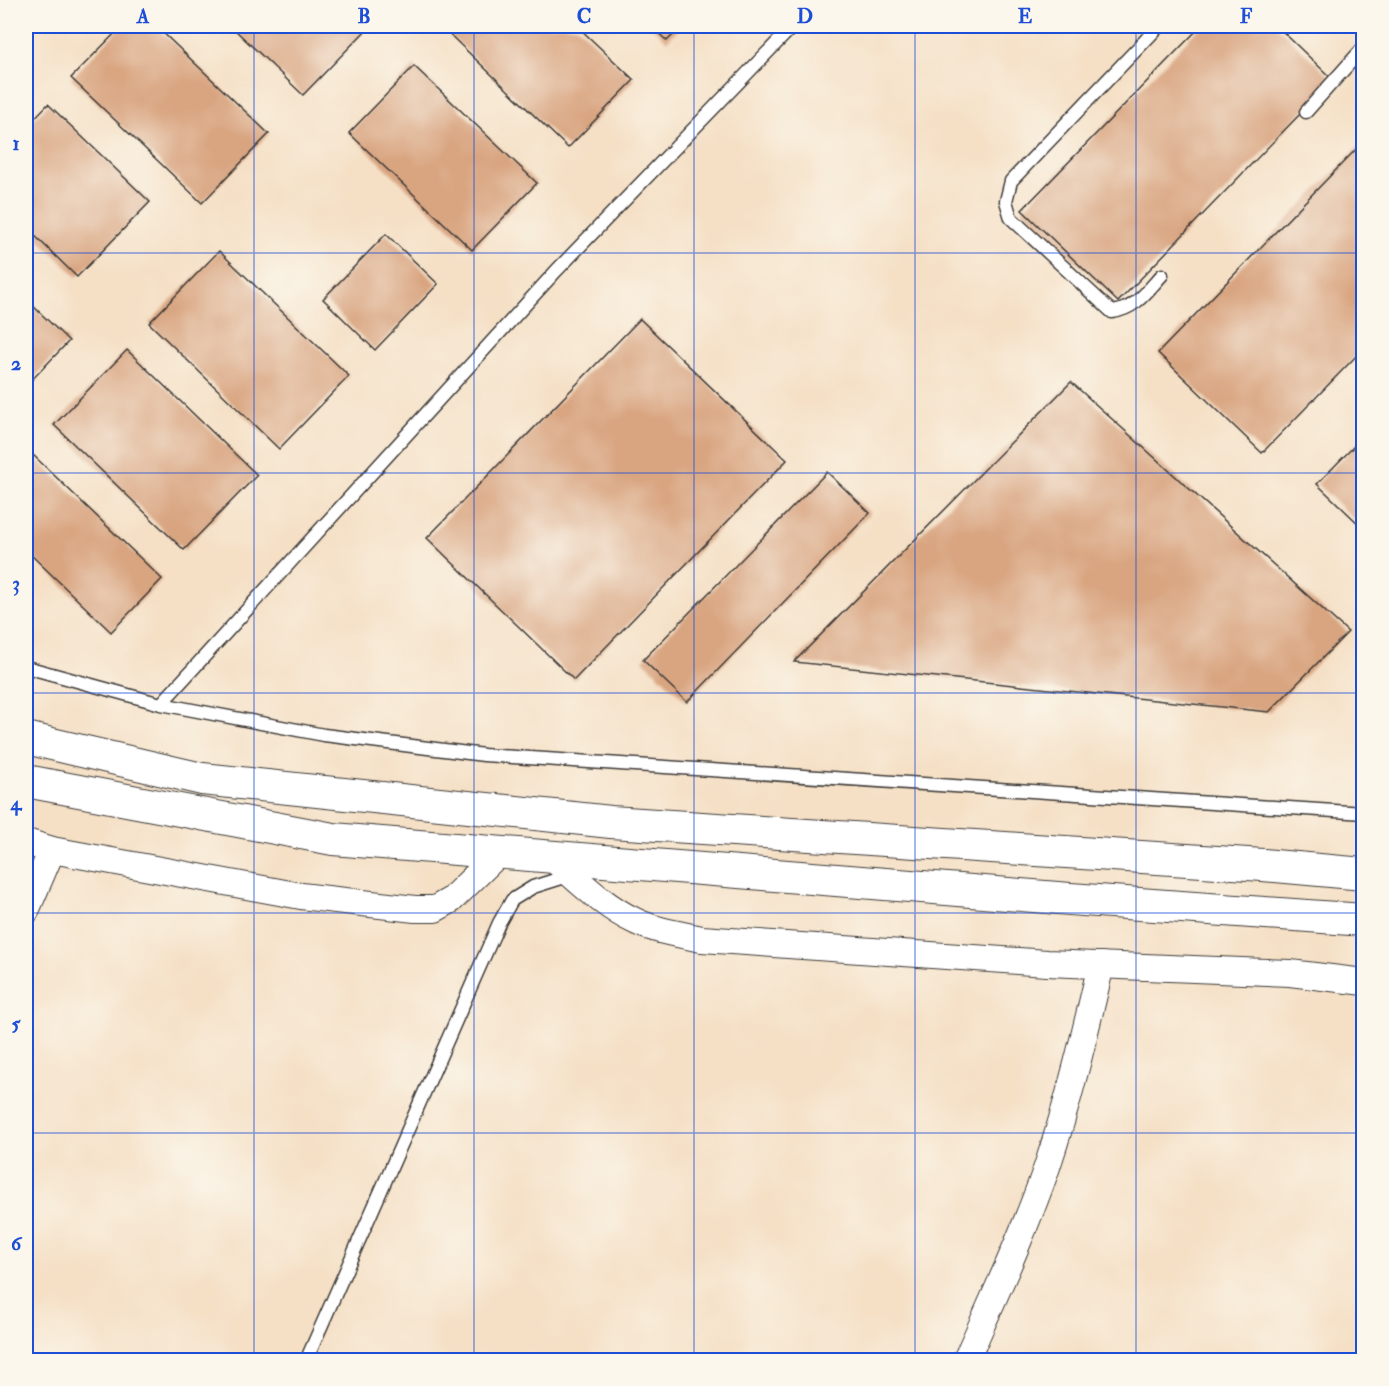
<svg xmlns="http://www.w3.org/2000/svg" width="1389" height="1386" viewBox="0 0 1389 1386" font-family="'IM FELL Double Pica',serif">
	<rect width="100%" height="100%" fill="#fbf7ec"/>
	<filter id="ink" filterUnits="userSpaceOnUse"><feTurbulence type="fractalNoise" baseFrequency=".0167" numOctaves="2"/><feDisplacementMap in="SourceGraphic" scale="12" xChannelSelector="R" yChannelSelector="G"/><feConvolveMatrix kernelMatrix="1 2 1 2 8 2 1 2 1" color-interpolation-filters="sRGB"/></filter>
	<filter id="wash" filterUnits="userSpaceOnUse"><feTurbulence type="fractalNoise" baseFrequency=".008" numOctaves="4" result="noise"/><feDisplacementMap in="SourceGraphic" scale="24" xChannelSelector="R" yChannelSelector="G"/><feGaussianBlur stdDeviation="1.35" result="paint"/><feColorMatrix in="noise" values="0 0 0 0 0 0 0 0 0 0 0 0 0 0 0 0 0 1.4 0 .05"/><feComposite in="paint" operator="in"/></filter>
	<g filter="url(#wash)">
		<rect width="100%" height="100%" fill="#f5e0c6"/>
		<g id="blocks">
			<!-- building -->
			<g fill="#d9a581">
				<polygon points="122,26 156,26 269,134 202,203 71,78"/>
				<polygon points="231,26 370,26 303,95"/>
				<polygon points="441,26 577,26 634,80 568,148"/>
				<polygon points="651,26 682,26 667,41"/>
				<polygon points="1201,26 1277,26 1333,80 1118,302 1022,210"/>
				<polygon points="414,66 537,183 472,250 349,133"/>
				<polygon points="48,104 150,202 77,277 26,227 26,127"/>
				<polygon points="1364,141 1364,348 1262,453 1158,353"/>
				<polygon points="386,234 438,284 375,350 323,299"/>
				<polygon points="219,251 349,376 279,449 149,323"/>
				<polygon points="26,299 69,341 26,386"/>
				<polygon points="640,319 787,460 574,680 427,538"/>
				<polygon points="127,350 257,475 184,550 54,425"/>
				<polygon points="1071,382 1348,632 1269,712 794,662"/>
				<polygon points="1364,436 1364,529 1317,484"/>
				<polygon points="31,453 162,579 111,632 26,550 26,459"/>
				<polygon points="827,472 870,513 687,702 643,660"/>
			</g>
		</g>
	</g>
	<g filter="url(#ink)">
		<use href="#blocks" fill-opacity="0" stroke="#3d3936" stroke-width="1.5"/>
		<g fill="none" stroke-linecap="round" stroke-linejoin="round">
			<defs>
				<g id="service">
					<path d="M1159 26 1011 181 1006 201 1011 218 1112 312C1136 309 1147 291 1162 275"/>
					<polyline points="1306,112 1364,47"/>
					<polyline points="26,667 161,704 324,735 484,755 1364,813"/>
					<polyline points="161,704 557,270 793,26"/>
					<polyline points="309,1354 499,923 512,900 533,887 571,875"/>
				</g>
				<g id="minor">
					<polyline points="26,842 52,850 301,896 415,909 435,909 451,900 500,852"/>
					<path d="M550 856C577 879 603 906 635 921 656 931 679 934 702 939L1047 963 1290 973 1364 982"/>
					<polyline points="26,911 52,850"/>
					<path d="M966 1360C994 1297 1024 1233 1047 1167 1069 1101 1085 1033 1101 965"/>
				</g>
				<g id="tertiary">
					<polyline points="26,738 202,779 611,822 1263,865 1364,874"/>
					<polyline points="26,781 333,839 1070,899 1364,920"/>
				</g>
			</defs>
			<!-- service casing -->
			<use href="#service" stroke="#3d3936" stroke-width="15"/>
			<!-- minor casing -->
			<use href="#minor" stroke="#3d3936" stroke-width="28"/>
			<!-- tertiary casing -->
			<use href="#tertiary" stroke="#3d3936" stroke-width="34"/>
			<!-- service -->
			<use href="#service" stroke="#fff" stroke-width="12"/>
			<!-- minor -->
			<use href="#minor" stroke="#fff" stroke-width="26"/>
			<!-- tertiary -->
			<use href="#tertiary" stroke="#fff" stroke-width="32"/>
		</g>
	</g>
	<!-- grid -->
	<path fill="none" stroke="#1d4ed8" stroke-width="1.5" stroke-opacity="0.55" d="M254 26V1360M474 26V1360M694 26V1360M915 26V1360M1136 26V1360M26 253H1364M26 473H1364M26 693H1364M26 913H1364M26 1133H1364"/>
	<!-- margin -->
	<rect width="1389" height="1386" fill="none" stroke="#fbf7ec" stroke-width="66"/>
	<rect x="33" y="33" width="1323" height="1320" fill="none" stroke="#1d4ed8" stroke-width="2"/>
	<g font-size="20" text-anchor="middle" font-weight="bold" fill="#1d4ed8">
		<text x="143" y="23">A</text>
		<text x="364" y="23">B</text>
		<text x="584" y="23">C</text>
		<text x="805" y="23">D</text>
		<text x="1025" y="23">E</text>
		<text x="1246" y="23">F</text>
		<text x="16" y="150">1</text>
		<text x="16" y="370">2</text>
		<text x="16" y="590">3</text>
		<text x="16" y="810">4</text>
		<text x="16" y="1030">5</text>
		<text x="16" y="1250">6</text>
	</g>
</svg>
